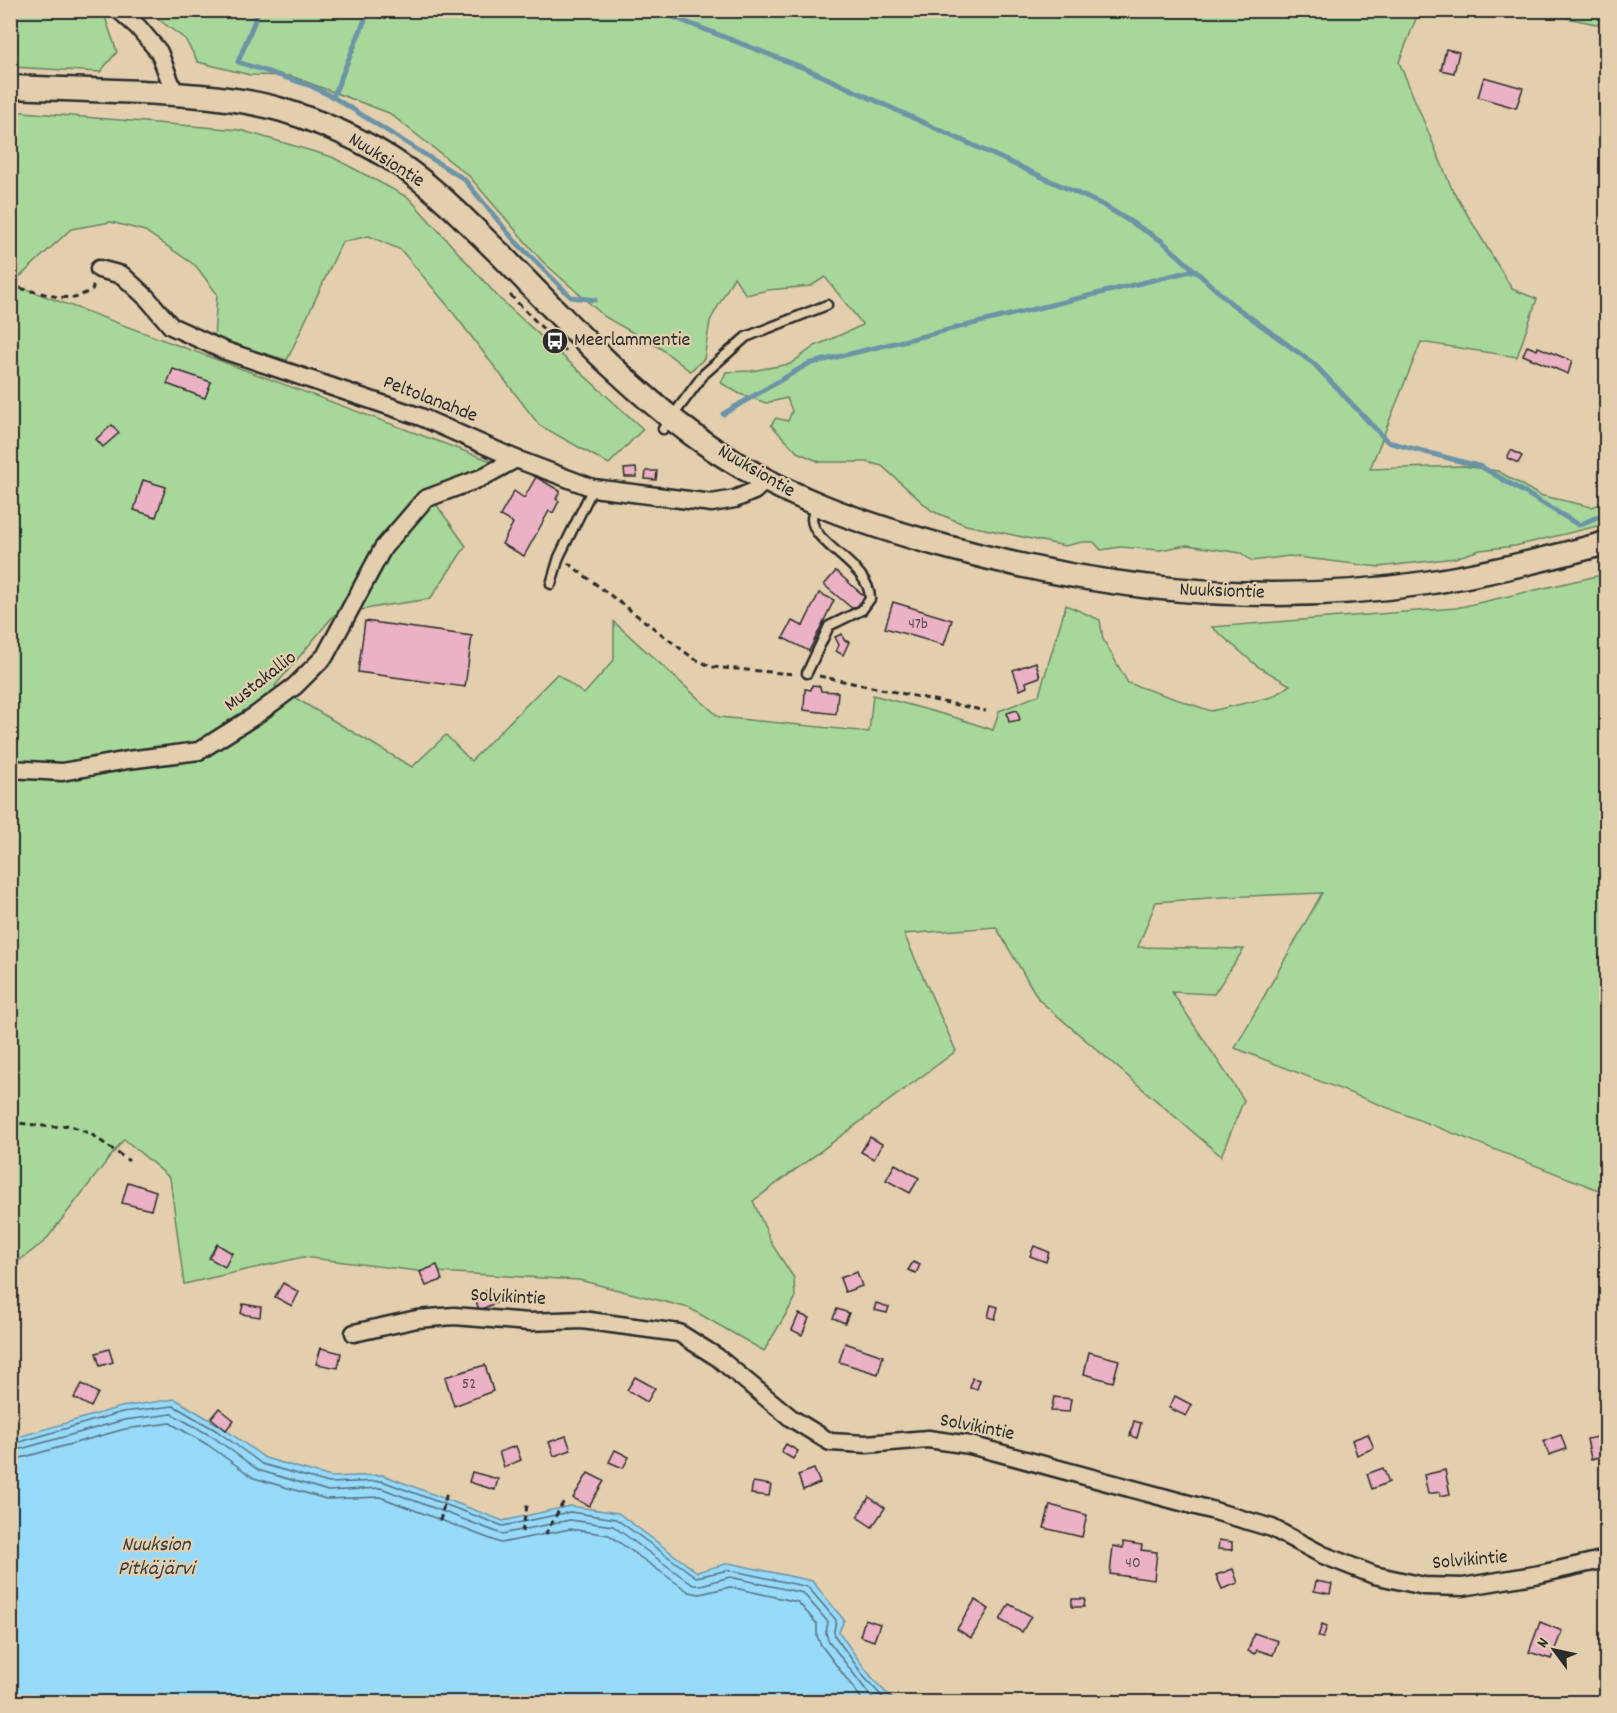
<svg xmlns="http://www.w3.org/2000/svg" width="1617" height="1713" viewBox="0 0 1617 1713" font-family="Dekko,sans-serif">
	<rect width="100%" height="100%" fill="#e3cfae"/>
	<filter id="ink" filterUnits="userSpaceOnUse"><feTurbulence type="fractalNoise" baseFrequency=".0167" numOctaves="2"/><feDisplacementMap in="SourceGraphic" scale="12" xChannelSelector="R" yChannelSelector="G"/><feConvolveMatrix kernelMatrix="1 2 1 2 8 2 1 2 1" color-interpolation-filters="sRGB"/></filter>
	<g filter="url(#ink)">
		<!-- green -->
		<g fill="#a7d899" stroke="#698262" stroke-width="1.5">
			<polygon points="10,11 99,11 105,17 117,52 100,72 11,67"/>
			<polygon points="147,11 1419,11 1399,62 1452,189 1512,289 1537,299 1517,357 1421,342 1370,469 1463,466 1498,471 1539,495 1592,507 1606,502 1606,524 1515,546 1480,550 1455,558 1379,567 1289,556 1252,561 1241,553 1187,545 1160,550 1120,547 1101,550 1094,542 1082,542 1065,546 966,525 932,511 882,466 867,462 820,462 797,452 771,425 776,418 788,421 792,411 787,398 766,403 740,394 721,383 726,372 751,371 790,364 815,346 863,325 825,277 811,286 768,290 746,295 734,277 710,321 704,359 690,371 660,348 605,317 542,261 469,176 389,113 291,76 250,75 198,62 185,39"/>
			<polygon points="1533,11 1606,11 1606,26"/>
			<polygon points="11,111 240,130 332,157 409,198 500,299 643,429 609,464 539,425 448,306 401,250 369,236 342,242 287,360 214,339 217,294 196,266 145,231 111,222 71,229 12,284 513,469 436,504 466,546 430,599 382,606 334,615 275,686 412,767 446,735 471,761 557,674 584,694 614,660 614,622 719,717 869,732 873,695 957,718 993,730 999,711 1039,695 1066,605 1100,620 1103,639 1128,683 1211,711 1272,697 1290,685 1257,666 1212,627 1456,608 1606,574 1606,1193 1235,1048 1322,893 1222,897 1156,902 1138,947 1244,949 1214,994 1172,992 1244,1100 1221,1156 1039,1000 996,927 904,934 956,1051 753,1201 773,1246 794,1278 795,1299 764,1351 689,1308 579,1280 418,1271 303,1257 184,1284 170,1178 124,1139 45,1241 11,1267"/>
		</g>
		<!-- water -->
		<path fill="#97daf9" stroke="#6c94a7" stroke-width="1.5" d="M175 1399 220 1426 265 1458 331 1477 383 1475 503 1521 570 1506 618 1513 697 1572 729 1563 812 1581 844 1620 839 1632C857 1657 873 1684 897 1702H11V1439L121 1407Z"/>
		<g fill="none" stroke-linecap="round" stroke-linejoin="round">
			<!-- shore -->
			<g stroke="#56717d" stroke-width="1.5">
				<polyline points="10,1445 122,1412 174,1406 217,1431 262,1464 329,1483 382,1481 503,1526 570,1512 616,1519 696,1577 729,1570 808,1587 836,1620 834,1631 835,1636 865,1678 887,1702"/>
				<polyline points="10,1452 124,1420 172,1414 213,1437 258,1470 328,1491 381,1488 502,1534 570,1520 613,1526 693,1585 701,1585 730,1577 803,1593 828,1622 826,1633 828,1640 875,1702"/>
				<polyline points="10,1461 125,1429 170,1423 208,1445 254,1478 326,1499 380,1497 501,1543 570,1529 609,1535 689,1592 700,1594 730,1587 798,1602 817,1624 817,1636 821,1645 864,1702"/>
			</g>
			<!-- stream -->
			<g stroke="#6c94a7" stroke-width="5">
				<polyline points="259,10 238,62 311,86 333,97 464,179 514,240 571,297 595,300"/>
				<polyline points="655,10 809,70 1103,205 1162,241 1232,304 1314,364 1388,442 1482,467 1579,525 1606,513"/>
				<polyline points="333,97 369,10"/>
				<polyline points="723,414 808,364 1195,270"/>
			</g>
		</g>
		<!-- building -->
		<g fill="#eab2c4" stroke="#2b2b2b" stroke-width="1.5">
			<polygon points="1446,49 1459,52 1454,73 1441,70"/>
			<polygon points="1484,77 1523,88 1516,108 1478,97"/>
			<polygon points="1527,346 1537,350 1538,347 1572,361 1568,374 1523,355"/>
			<polygon points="173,369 211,382 205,398 167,384"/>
			<polygon points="112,425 119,433 103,447 96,439"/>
			<polygon points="1511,450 1522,456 1518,463 1507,458"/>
			<polygon points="636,468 637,477 625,477 624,469"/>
			<polygon points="646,471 657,471 656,480 645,479"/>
			<polygon points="536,477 560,491 556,499 559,501 553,513 549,511 524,556 502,544 513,523 500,516 514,491 524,498"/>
			<polygon points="143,480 166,487 156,517 134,510"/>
			<polygon points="836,571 865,597 854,610 824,585"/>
			<polygon points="819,593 834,600 809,651 783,638 792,621 803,626"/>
			<polygon points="893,602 952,620 944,645 885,628"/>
			<polygon points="365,621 472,636 465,687 358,672"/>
			<polygon points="842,634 844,640 849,642 843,655 836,651 839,645 835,637"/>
			<polygon points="1036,662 1040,677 1026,682 1027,687 1020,690 1013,670"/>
			<polygon points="812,685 820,686 821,691 838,692 836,714 804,710 805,689 811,690"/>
			<polygon points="1017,710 1020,720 1009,722 1007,713"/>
			<polygon points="870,1137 882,1144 874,1159 861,1152"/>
			<polygon points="895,1164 919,1178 910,1193 886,1180"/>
			<polygon points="128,1182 156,1191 151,1210 122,1203"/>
			<polygon points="217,1244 232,1253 225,1267 209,1258"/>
			<polygon points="1034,1246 1049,1252 1046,1262 1030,1256"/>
			<polygon points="913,1262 920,1265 916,1273 908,1270"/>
			<polygon points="437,1265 442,1280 426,1286 420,1272"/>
			<polygon points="857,1272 862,1286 845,1292 840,1278"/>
			<polygon points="283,1283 299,1292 292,1306 275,1297"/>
			<polygon points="491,1289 496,1303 479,1310 474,1295"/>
			<polygon points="876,1303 889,1307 887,1313 874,1310"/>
			<polygon points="243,1304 261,1307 260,1317 241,1314"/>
			<polygon points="991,1305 998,1307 995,1319 988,1317"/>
			<polygon points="837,1309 849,1313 845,1323 833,1318"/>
			<polygon points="799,1314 809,1318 802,1335 792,1330"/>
			<polygon points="845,1343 883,1356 878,1374 839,1362"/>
			<polygon points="321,1348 341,1353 338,1368 316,1364"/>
			<polygon points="109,1349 113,1362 100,1366 96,1353"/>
			<polygon points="1089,1352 1119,1360 1113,1382 1084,1374"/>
			<polygon points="485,1365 493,1391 454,1406 445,1377"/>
			<polygon points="635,1377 655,1388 647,1402 627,1390"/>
			<polygon points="972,1378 980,1380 977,1389 970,1388"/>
			<polygon points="82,1384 98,1393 91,1407 74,1398"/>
			<polygon points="1175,1396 1192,1405 1186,1416 1169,1408"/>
			<polygon points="1054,1397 1071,1399 1069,1412 1051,1411"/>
			<polygon points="219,1408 234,1420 226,1430 211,1418"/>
			<polygon points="1134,1421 1141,1423 1137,1438 1130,1436"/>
			<polygon points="1368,1434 1374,1448 1357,1455 1352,1440"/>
			<polygon points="1561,1435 1566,1449 1549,1455 1544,1441"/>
			<polygon points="1606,1435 1606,1460 1603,1461 1602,1456 1591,1459 1587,1439"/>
			<polygon points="566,1436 571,1450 554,1456 549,1442"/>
			<polygon points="786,1444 798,1451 793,1459 781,1452"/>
			<polygon points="516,1446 521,1460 504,1467 499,1452"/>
			<polygon points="615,1450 629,1457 623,1468 609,1462"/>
			<polygon points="1383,1468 1389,1482 1372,1489 1367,1474"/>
			<polygon points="814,1469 820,1483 803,1490 798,1475"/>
			<polygon points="1445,1470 1450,1494 1440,1496 1440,1492 1428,1494 1424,1475"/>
			<polygon points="472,1472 498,1479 495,1490 469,1482"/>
			<polygon points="588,1473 604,1481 589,1506 573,1498"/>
			<polygon points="753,1482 771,1485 769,1496 751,1494"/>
			<polygon points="869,1497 885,1508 872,1527 857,1517"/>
			<polygon points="1050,1505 1087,1515 1082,1537 1044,1528"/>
			<polygon points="1219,1540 1232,1542 1232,1550 1218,1549"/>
			<polygon points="1123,1542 1142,1545 1141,1550 1157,1552 1154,1580 1110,1574 1113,1546 1123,1548"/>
			<polygon points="1233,1569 1238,1583 1222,1589 1216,1575"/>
			<polygon points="1316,1581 1332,1584 1330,1594 1314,1591"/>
			<polygon points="1072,1599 1085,1599 1084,1607 1072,1607"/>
			<polygon points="975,1600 989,1609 971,1638 957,1629"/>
			<polygon points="1009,1604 1031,1616 1022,1632 1000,1620"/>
			<polygon points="865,1619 880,1624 874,1641 860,1636"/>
			<polygon points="1540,1622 1562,1631 1551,1659 1529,1652"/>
			<polygon points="1322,1624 1327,1626 1323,1638 1318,1637"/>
			<polygon points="1254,1633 1278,1641 1273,1655 1257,1650 1255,1654 1248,1651"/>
		</g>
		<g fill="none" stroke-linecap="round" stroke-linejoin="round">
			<defs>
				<g id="lane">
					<polyline points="663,429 704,374 746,337 827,305"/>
					<polyline points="551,584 559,557 593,488"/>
					<path d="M807 673 829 626 862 610 870 599C871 566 813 545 812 519 812 515 815 509 816 505"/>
				</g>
				<g id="street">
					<polyline points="119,10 138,27 159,52 175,94"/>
					<polyline points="99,269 122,275 147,298 171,326 223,350 421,417 516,459 593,488 712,503 735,499 754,491 765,481"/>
					<polyline points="10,769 62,772 128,760 199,751 256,715 295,686 325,656 383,548 425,499 481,478 516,459"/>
					<polyline points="354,1333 417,1319 454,1316 529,1322 582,1320 679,1333 717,1357 791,1418 830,1442 866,1444 928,1439 970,1445 1211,1510 1272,1528 1323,1555 1374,1575 1424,1586 1463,1587 1540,1574 1606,1559"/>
				</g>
				<path id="secondary" d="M10 87C54 89 98 90 142 92 188 95 237 97 282 110 331 125 382 149 422 181 450 203 474 229 499 253 567 322 633 395 713 449 787 498 863 524 947 547 1103 590 1266 607 1426 583 1487 574 1547 559 1606 543"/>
			</defs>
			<!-- lane casing -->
			<use href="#lane" stroke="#2b2b2b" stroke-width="13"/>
			<!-- street casing -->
			<use href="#street" stroke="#2b2b2b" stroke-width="21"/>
			<!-- secondary casing -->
			<use href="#secondary" stroke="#2b2b2b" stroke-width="27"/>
			<!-- path -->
			<g stroke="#2b2b2b" stroke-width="3" stroke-dasharray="6 4.5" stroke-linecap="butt">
				<polyline points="10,286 58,297 75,298 92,290 94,284"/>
				<polyline points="510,295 568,354"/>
				<polyline points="568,563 693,658 712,667 794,674"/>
				<polyline points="819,676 986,711"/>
				<polyline points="10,1122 51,1127 69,1125 91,1134 129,1161"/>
				<polyline points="440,1521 447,1492"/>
				<polyline points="522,1532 528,1501"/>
				<polyline points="545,1535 564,1501"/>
			</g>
			<!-- lane -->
			<use href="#lane" stroke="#e3cfae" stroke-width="8"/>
			<!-- street -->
			<use href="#street" stroke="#e3cfae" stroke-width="16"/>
			<!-- secondary -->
			<use href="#secondary" stroke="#e3cfae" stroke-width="22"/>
		</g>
	</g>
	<!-- icons -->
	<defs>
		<symbol id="bus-disc" viewBox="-11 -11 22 22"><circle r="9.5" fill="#2b2b2b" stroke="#e3cfae"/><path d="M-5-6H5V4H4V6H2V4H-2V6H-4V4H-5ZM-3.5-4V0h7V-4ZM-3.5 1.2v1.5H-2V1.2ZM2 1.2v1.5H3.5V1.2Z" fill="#fff"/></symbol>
	</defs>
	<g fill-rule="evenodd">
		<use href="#bus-disc" x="540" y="326" width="30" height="30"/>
	</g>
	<g text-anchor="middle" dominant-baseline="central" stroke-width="4.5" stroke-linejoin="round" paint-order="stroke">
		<!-- number labels -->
		<g font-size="16" fill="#5b4d51">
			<text x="918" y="624">47b</text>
			<text x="469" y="1384">52</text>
			<text x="1133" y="1563">40</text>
		</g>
		<!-- street labels -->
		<g font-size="20" fill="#2b2b2b" stroke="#e3cfae">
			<text transform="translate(386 161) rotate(32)">Nuuksiontie</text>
			<text transform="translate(430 400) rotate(21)">Peltolanahde</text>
			<text transform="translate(756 472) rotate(30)">Nuuksiontie</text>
			<text transform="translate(1222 592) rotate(2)">Nuuksiontie</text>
			<text transform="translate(261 682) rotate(-38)">Mustakallio</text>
			<text transform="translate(508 1298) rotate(3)">Solvikintie</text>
			<text transform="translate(977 1428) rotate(11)">Solvikintie</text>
			<text transform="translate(1470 1561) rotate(-5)">Solvikintie</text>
		</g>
		<!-- poi labels -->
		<g font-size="20" fill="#2b2b2b" stroke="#e3cfae" text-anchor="start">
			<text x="574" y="341">Meerlammentie</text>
		</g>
		<!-- water labels -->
		<g font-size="21" font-style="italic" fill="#363c40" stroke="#e3cfae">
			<text x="156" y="1546">Nuuksion<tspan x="156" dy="24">Pitkäjärvi</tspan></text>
		</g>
	</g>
	<!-- margin -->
	<rect width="1617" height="1713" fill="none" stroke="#e3cfae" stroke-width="36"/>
	<rect x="18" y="18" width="1581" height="1677" fill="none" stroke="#2b2b2b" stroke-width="2" filter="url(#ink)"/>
	<!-- north arrow -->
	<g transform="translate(1554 1650) rotate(303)" stroke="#e3cfae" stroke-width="4.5" paint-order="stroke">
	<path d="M0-4.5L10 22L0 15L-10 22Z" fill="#2b2b2b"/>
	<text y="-9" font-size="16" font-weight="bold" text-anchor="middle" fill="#2b2b2b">N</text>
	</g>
</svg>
